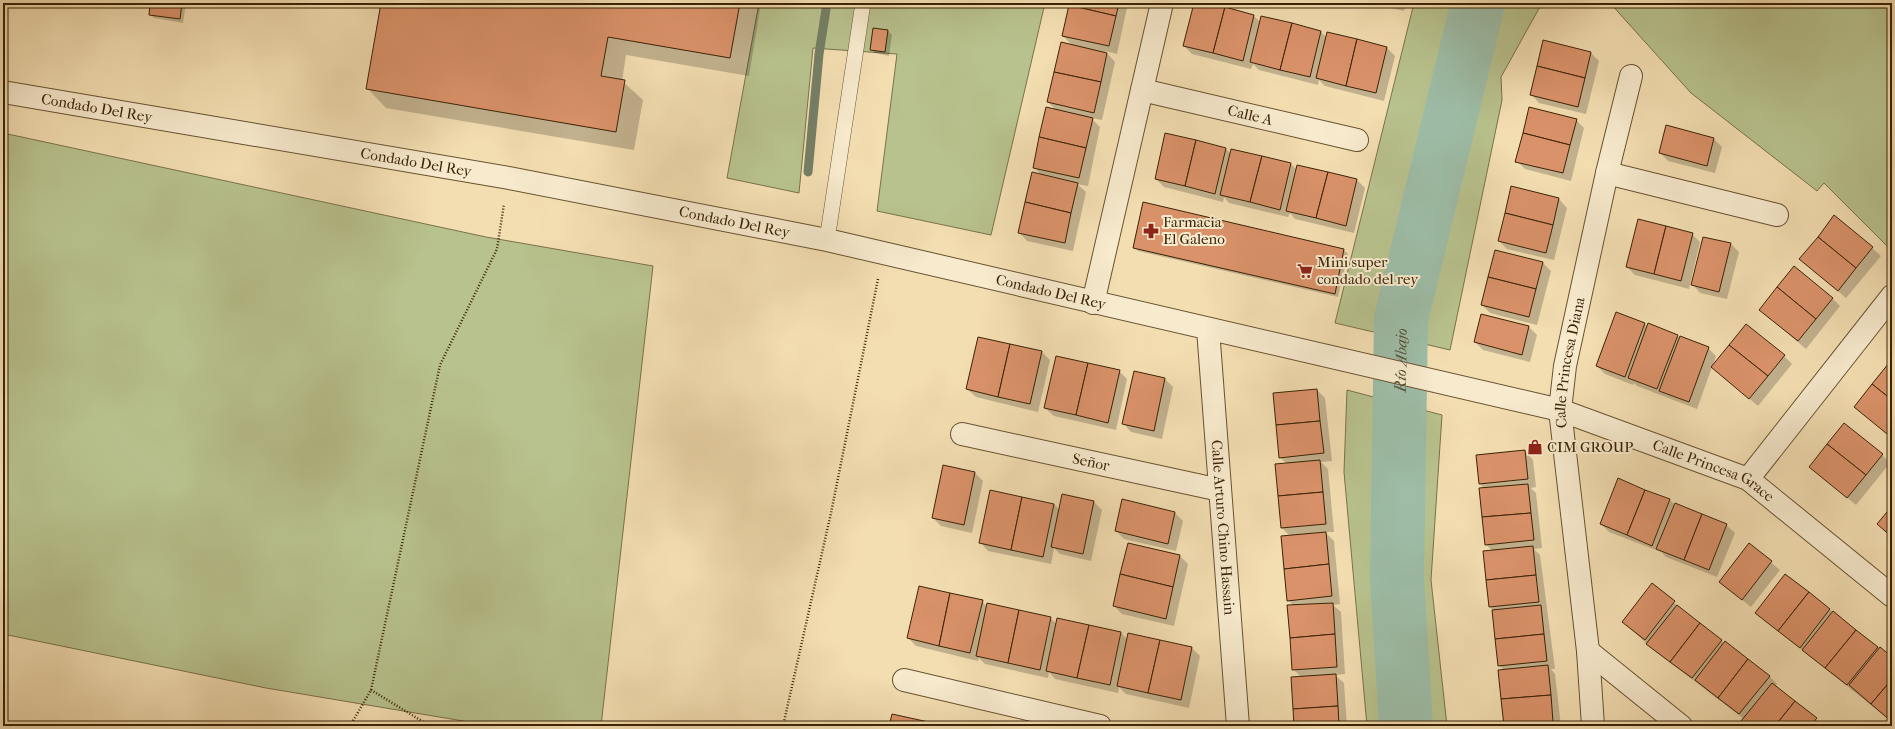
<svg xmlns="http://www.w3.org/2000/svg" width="1895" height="729" viewBox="0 0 1895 729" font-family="'IM FELL French Canon',serif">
	<rect width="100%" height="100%" fill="#f3deb2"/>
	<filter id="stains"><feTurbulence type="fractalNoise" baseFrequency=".005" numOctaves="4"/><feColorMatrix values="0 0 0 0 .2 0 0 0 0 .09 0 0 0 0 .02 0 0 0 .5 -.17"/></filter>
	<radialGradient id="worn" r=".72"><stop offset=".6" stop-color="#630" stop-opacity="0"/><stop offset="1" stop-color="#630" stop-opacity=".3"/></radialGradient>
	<!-- green -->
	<g fill="#b8c28e" stroke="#79724a">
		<polygon points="759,3 1045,3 991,235 877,211 897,54 813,48 799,193 727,178"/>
		<polygon points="1414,3 1542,3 1501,77 1502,100 1450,350 1335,323"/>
		<polygon points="1610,3 1892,3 1892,251 1824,183 1817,191 1691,93"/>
		<polygon points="3,133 486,237 653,266 601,726 493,726 266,688 3,634"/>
		<polygon points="1347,390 1442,415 1431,580 1447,726 1367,726 1344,472"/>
	</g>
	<!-- shadow -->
	<g fill="#0003">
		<polygon points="151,3 186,3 183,23 154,18 150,14"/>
		<polygon points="382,3 761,3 749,76 626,55 622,81 643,100 634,150 386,108 368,89"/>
		<polygon points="1071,3 1128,3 1117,54 1105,51 1115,62 1102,120 1091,118 1100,127 1088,186 1077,184 1086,192 1073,251 1027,241 1019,232 1042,176 1034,167 1057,111 1048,102 1073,46 1063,36"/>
		<polygon points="1195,3 1203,3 1254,16 1260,22 1321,32 1326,37 1387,48 1395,56 1384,101 1325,86 1319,80 1318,85 1259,70 1253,64 1251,69 1192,54 1184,46"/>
		<polygon points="1372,3 1406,3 1404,11"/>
		<polygon points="888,31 892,35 889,56 875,53 871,49"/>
		<polygon points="1591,53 1599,61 1586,114 1539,103 1531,94"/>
		<polygon points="1576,120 1584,128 1571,181 1525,169 1517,161"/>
		<polygon points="1714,139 1722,147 1715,173 1668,161 1660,153"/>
		<polygon points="1225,148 1231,154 1232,150 1291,164 1297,170 1298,166 1357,180 1365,188 1354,233 1295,219 1290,213 1288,217 1229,203 1224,197 1223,202 1164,187 1156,179"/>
		<polygon points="1512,188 1559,199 1567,208 1554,260 1507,249 1499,241"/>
		<polygon points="1692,234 1700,242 1689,289 1635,275 1627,267"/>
		<polygon points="1731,244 1739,252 1727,299 1700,293 1692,284"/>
		<polygon points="1134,247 1344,250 1348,254 1338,297 1138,251"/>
		<polygon points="1872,248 1881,256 1846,298 1800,259"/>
		<polygon points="1543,263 1551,271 1537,325 1490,313 1482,305"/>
		<polygon points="1832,298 1840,306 1806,349 1760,310"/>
		<polygon points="1482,315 1529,327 1537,335 1530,362 1483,350 1475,342"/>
		<polygon points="1645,324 1648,327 1677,336 1680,338 1708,348 1716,356 1713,366 1784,356 1792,364 1758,406 1712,367 1697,409 1637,386 1634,383 1633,385 1605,374 1597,366"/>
		<polygon points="1042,352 1050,360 1038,412 976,397 967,389"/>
		<polygon points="1119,371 1127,379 1116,430 1054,416 1045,408"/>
		<polygon points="1135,372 1165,379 1173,387 1162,439 1131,432 1123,423"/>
		<polygon points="1317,390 1325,398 1332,461 1321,462 1328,469 1334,532 1325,532 1334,541 1340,604 1333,605 1341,612 1345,674 1335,675 1344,683 1347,726 1295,726 1301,677 1293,669 1294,606 1288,600 1290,536 1282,528 1276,465 1287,464 1280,457 1274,394"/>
		<polygon points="1525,451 1533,460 1536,487 1531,488 1536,493 1542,548 1534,549 1540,555 1555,669 1551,669 1555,674 1561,726 1505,726 1504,670 1499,665 1493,610 1490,607 1492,551 1486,544 1485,489 1480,484"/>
		<polygon points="1882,455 1890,463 1856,505 1810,467"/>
		<polygon points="975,473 983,481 972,533 941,526 933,518"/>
		<polygon points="1618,480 1670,500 1675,505 1726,525 1735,533 1717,577 1666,557 1661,552 1609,532 1601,524"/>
		<polygon points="1094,502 1102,510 1091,561 1060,554 1054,548 1051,564 988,551 980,542 1054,504 1060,510"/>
		<polygon points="1175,513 1183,521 1176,551 1124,539 1116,531"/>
		<polygon points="1129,544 1180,556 1188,564 1174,626 1122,614 1114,606"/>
		<polygon points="1750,545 1780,570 1751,607 1720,582"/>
		<polygon points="1786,576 1892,658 1892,722 1756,613"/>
		<polygon points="1652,585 1724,643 1769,676 1777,684 1775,687 1824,726 1747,726 1744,719 1656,652 1623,622"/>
		<polygon points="982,601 987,607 1050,618 1057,624 1121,633 1128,640 1192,648 1200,656 1189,708 1126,694 1119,687 1118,693 1055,679 1049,672 1048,678 985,664 979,658 978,661 916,646 908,638"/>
	</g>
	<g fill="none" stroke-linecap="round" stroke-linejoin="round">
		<!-- stream -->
		<polyline stroke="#757f66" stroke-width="9" points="808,172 819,54 827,3"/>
		<!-- river -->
		<path stroke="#9dbda7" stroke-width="54" id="s1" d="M1406 726 1397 579 1401 319 1478 3"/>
	</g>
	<!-- building -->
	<g fill="#da926a" stroke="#3a2305">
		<polygon points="150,3 182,3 180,19 149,15"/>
		<polygon points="381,3 740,3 730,58 608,37 601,76 625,80 616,132 366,89"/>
		<polygon points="1069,3 1119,3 1116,16 1069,5"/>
		<polygon points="1194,3 1207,3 1225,7 1213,53 1183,46"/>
		<polygon points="1069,5 1116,16 1109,46 1062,36"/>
		<polygon points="1225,7 1254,15 1243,61 1213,53"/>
		<polygon points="1261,16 1292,23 1280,70 1250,62"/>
		<polygon points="1292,23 1321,31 1310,77 1280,70"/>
		<polygon points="873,28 888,30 885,52 870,50"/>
		<polygon points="1327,32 1357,39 1346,86 1316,78"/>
		<polygon points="1357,39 1387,47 1376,93 1346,86"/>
		<polygon points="1543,40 1591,52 1585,78 1537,66"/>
		<polygon points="1061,42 1107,53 1101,82 1054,72"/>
		<polygon points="1537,66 1585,78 1578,107 1530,95"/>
		<polygon points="1054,72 1101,82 1094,113 1047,102"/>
		<polygon points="1046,107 1093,118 1086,148 1039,137"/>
		<polygon points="1529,107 1577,119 1570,145 1523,133"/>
		<polygon points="1666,125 1714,138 1707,166 1659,153"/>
		<polygon points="1165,133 1196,140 1185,186 1155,179"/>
		<polygon points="1523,133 1570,145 1563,173 1515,162"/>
		<polygon points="1039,137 1086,148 1079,178 1033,168"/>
		<polygon points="1196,140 1226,148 1215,194 1185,186"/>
		<polygon points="1231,149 1262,156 1250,202 1220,195"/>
		<polygon points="1262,156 1291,163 1280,210 1250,202"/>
		<polygon points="1297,165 1328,172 1316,218 1286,211"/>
		<polygon points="1032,172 1078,183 1071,213 1025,202"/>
		<polygon points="1328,172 1357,179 1346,226 1316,218"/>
		<polygon points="1511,186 1559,198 1553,225 1505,213"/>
		<polygon points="1025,202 1071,213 1065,243 1018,233"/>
		<polygon points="1143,202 1344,249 1335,294 1133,248"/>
		<polygon points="1505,213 1553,225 1546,253 1498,241"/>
		<polygon points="1834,215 1873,247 1856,268 1818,237"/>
		<polygon points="1638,219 1666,226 1654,274 1626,267"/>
		<polygon points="1666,226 1693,233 1681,281 1654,274"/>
		<polygon points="1703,237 1731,243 1719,292 1691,285"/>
		<polygon points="1818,237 1856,268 1838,291 1799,259"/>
		<polygon points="1495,250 1543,262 1536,289 1488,277"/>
		<polygon points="1794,266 1833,298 1816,319 1777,287"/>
		<polygon points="1488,277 1536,289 1529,317 1481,305"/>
		<polygon points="1777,287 1816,319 1798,341 1759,310"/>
		<polygon points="1616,312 1645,323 1625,377 1596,366"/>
		<polygon points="1481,314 1529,326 1522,355 1474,342"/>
		<polygon points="1648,323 1678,335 1657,389 1628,378"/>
		<polygon points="1746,324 1785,355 1768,376 1729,345"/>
		<polygon points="1680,336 1709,347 1689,402 1659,391"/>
		<polygon points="978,337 1010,344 998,397 966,389"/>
		<polygon points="1010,344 1042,351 1030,404 998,397"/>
		<polygon points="1729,345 1768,376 1749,399 1711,367"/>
		<polygon points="1056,356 1088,363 1076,415 1044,408"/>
		<polygon points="1088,363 1120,370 1108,423 1076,415"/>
		<polygon points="1889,363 1892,365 1892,400 1872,384"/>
		<polygon points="1134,371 1165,378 1154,431 1122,424"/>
		<polygon points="1872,384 1892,400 1892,438 1854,407"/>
		<polygon points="1317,389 1320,421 1276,425 1273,393"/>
		<polygon points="1320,421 1324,453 1279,458 1276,425"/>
		<polygon points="1844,423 1883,454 1866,475 1827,444"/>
		<polygon points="1827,444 1866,475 1847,498 1809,467"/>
		<polygon points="1525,450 1528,479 1479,484 1476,455"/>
		<polygon points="1320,460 1323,492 1278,496 1275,464"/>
		<polygon points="943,465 975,472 964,525 932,518"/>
		<polygon points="1618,478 1645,490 1627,535 1600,524"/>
		<polygon points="1528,484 1531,513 1482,517 1479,488"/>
		<polygon points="990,490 1022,497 1011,550 979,543"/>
		<polygon points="1645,490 1670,499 1652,546 1627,535"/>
		<polygon points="1323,492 1326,524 1281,528 1278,496"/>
		<polygon points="1062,494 1094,501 1083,554 1051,547"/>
		<polygon points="1022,497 1054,504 1043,557 1011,550"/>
		<polygon points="1122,499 1175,512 1168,544 1115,531"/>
		<polygon points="1675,503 1702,514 1684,560 1656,549"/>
		<polygon points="1892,506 1892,537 1877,524"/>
		<polygon points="1531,513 1534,540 1485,545 1482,517"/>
		<polygon points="1702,514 1727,524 1709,570 1684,560"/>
		<polygon points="1326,532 1329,564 1284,569 1281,536"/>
		<polygon points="1128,543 1180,555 1173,587 1120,574"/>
		<polygon points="1749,543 1772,561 1742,600 1719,582"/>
		<polygon points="1533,546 1536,575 1486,580 1483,551"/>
		<polygon points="1329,564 1332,596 1287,601 1284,569"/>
		<polygon points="1120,574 1173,587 1166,619 1113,606"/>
		<polygon points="1785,574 1809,592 1778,631 1755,613"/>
		<polygon points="1536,575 1539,602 1489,607 1486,580"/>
		<polygon points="1652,583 1675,601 1645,640 1622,622"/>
		<polygon points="919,586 950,593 939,646 907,638"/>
		<polygon points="1809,592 1830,609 1800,648 1778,631"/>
		<polygon points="950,593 983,600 970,653 939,646"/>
		<polygon points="987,603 1019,610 1008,663 976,656"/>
		<polygon points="1333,603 1335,634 1290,638 1287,605"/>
		<polygon points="1541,605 1544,634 1495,639 1492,610"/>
		<polygon points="1677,605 1700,623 1670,662 1646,644"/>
		<polygon points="1019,610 1051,617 1040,670 1008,663"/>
		<polygon points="1833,611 1856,630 1825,668 1802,650"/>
		<polygon points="1057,618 1089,625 1077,678 1046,671"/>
		<polygon points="1700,623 1722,640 1692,678 1670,662"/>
		<polygon points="1089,625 1121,632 1110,685 1077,678"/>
		<polygon points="1856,630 1878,647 1847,685 1825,668"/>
		<polygon points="1128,633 1160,640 1148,693 1117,686"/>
		<polygon points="1335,634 1337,667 1292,670 1290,638"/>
		<polygon points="1544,634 1547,661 1498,666 1495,639"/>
		<polygon points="1160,640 1192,647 1181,700 1148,693"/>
		<polygon points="1725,641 1748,659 1718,698 1695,680"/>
		<polygon points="1880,647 1892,657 1892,679 1871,704 1849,685"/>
		<polygon points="1748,659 1770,676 1739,714 1718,698"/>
		<polygon points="1548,665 1551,695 1501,699 1498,670"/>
		<polygon points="1336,674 1338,706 1293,709 1291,677"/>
		<polygon points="1892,679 1892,722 1871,704"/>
		<polygon points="1772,683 1795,701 1775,726 1747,726 1741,721"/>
		<polygon points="1551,695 1553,722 1504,726 1501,699"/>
		<polygon points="1795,701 1817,718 1810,726 1775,726"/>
		<polygon points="1338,706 1339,726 1294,726 1293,709"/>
		<polygon points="892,714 924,721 923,726 889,726"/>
		<polygon points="924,721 946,726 923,726"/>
	</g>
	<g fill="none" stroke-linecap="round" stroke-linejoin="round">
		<defs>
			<polyline id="lane" points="827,240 863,3"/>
			<g id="street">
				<path id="s2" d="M1142 90 1357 140"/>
				<path id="s3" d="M3 92 509 178 827 240 1560 410 1748 479 1892 596"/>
				<polyline points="1607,173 1777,215"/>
				<polyline points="1093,303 1162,3"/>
				<path id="s4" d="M1208 329 1238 726"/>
				<path id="s5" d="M962 434 1220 490"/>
				<polyline points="1748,479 1892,296"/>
				<polyline points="1588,651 1681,726"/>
				<polyline points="904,680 1100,726"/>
				<path id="s6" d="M1593 726 1588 651 1560 410 1565 366 1607 173 1631 76"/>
			</g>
		</defs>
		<!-- lane casing -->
		<use href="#lane" stroke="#685230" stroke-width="16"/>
		<!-- street casing -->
		<use href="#street" stroke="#685230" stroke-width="24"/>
		<!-- path -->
		<g stroke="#3a2305" stroke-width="2.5" stroke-dasharray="1 2" stroke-linecap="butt">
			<polyline points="371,690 430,726"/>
			<polyline points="350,726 371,690 440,365 497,249 504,204"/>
			<polyline points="783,726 831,513 878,279"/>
		</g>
		<!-- lane -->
		<use href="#lane" stroke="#f7eacd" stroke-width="15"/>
		<!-- street -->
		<use href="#street" stroke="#f7eacd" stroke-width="22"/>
	</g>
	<!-- icons -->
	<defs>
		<symbol id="pharmacy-bare" viewBox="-9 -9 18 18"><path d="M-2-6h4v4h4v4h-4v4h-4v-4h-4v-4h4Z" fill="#8f2418" stroke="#f7eacd" stroke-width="2.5" paint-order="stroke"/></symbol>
		<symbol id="supermarket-bare" viewBox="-9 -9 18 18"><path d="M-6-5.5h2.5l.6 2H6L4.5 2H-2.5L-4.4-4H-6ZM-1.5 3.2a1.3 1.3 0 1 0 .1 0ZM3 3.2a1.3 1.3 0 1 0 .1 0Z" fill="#8f2418" stroke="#f7eacd" stroke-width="2.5" paint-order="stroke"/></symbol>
		<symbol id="shop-bare" viewBox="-9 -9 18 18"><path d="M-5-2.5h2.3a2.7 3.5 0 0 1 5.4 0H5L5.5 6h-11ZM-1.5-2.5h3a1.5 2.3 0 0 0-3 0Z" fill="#8f2418" stroke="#f7eacd" stroke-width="2.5" paint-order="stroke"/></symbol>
	</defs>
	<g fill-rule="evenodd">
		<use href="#pharmacy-bare" x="1140" y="220" width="22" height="22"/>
		<use href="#supermarket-bare" x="1294" y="260" width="22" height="22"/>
		<use href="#shop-bare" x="1524" y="436" width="22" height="22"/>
	</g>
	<g text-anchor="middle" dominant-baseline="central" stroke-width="4" stroke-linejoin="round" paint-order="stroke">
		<!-- street labels -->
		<g font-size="15" fill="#3a2305" stroke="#f7eacd">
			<text stroke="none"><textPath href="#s3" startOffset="95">Condado Del Rey</textPath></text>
			<text stroke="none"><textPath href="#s2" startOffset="111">Calle A</textPath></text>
			<text stroke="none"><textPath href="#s3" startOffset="419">Condado Del Rey</textPath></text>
			<text stroke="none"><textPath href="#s3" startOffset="743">Condado Del Rey</textPath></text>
			<text stroke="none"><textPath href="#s3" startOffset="1067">Condado Del Rey</textPath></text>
			<text stroke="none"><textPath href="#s6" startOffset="366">Calle Princesa Diana</textPath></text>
			<text stroke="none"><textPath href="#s5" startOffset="132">Señor</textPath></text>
			<text stroke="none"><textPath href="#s3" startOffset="1755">Calle Princesa Grace</textPath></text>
			<text stroke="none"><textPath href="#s4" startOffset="199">Calle Arturo Chino Hassain</textPath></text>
		</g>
		<!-- poi labels -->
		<g font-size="15" fill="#3a2305" stroke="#f7eacd" text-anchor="start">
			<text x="1163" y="222">Farmacia<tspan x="1163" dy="17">El Galeno</tspan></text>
			<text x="1317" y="262">Mini super<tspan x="1317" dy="17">condado del rey</tspan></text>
			<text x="1547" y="447">CIM GROUP</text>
		</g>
		<!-- water labels -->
		<g font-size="16" font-style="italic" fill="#585136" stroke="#f7eacd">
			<text stroke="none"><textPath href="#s1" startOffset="366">Río Abajo</textPath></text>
		</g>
	</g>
	<!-- margin -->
	<rect width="1895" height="729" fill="none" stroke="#f3deb2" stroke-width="16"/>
	<rect x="4" y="4" width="1887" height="721" fill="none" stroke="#3a2305" stroke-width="2"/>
	<rect x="8" y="8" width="1879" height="713" fill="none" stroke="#3a2305"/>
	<rect width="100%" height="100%" filter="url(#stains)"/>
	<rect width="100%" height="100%" fill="url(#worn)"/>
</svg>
